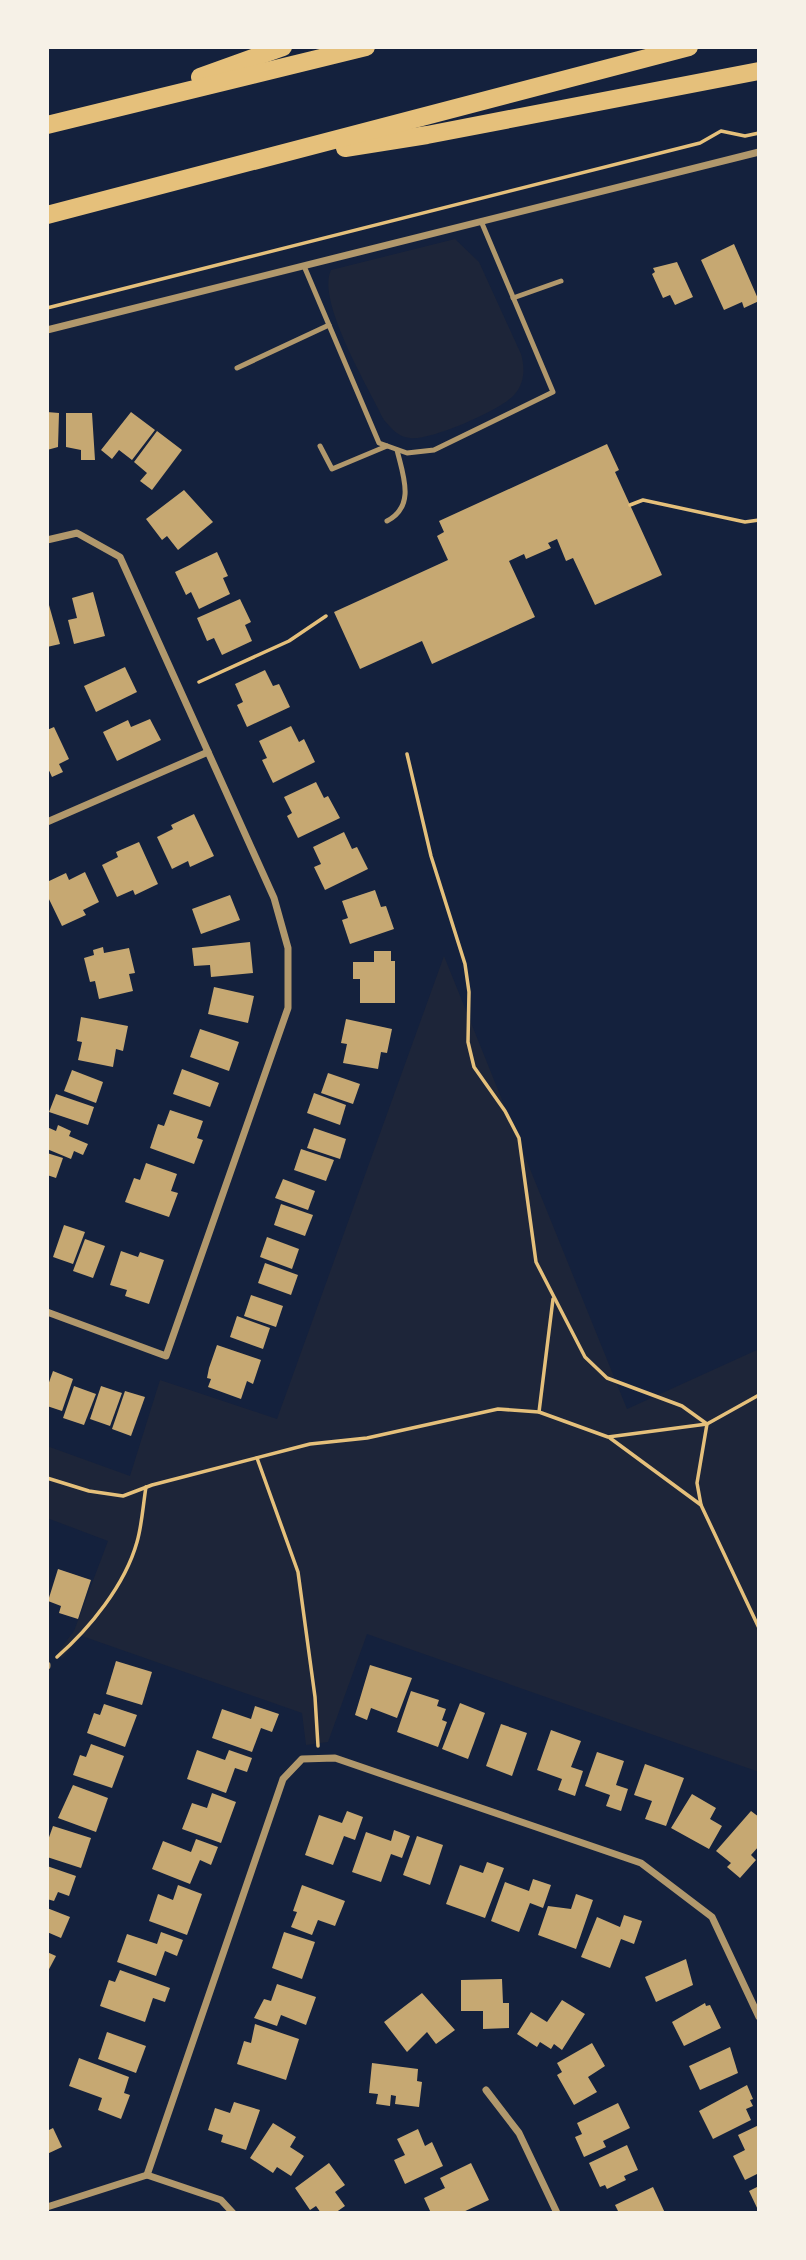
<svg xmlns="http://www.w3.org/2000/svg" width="806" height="2260" viewBox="0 0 806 2260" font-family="'Playfair Display',serif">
	<rect width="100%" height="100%" fill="#14213d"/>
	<!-- green -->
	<g fill="#1d2539">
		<path d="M455 239 479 262 521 354C525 368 525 383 514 395 501 410 430 441 410 438 398 437 391 428 384 420 369 388 316 301 331 270Z"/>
		<polygon points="444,956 627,1409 759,1349 759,1772 367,1634 328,1742 306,1745 302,1713 82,1636 62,1659 58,1652 74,1631 108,1541 47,1518 47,1446 130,1476 160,1380 277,1419"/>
	</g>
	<!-- building -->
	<g fill="#c6a872">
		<polygon points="734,244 759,301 744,308 742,302 724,310 701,260"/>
		<polygon points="677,262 693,297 675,305 670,295 663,298 652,274 655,272 653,268"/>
		<polygon points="47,412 59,413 58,447 47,450"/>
		<polygon points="131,412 155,430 132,460 119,450 112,459 101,450"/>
		<polygon points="66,413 92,413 95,460 81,460 81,450 66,447"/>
		<polygon points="157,431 182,450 152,490 140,481 147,473 134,462"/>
		<polygon points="607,444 619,470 615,472 662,575 595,605 573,558 566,561 557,539 548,543 551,548 526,559 524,554 509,561 535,617 432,664 422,641 360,669 334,612 448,560 437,536 444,532 439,521"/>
		<polygon points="184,490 213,522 178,550 167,536 162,540 146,519"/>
		<polygon points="217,552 228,576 223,578 230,594 199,609 191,592 186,595 175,572"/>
		<polygon points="93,592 105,636 74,644 68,620 77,618 72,598"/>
		<polygon points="47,598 60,644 47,647"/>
		<polygon points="240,599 251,622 245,625 252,641 222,655 214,638 207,641 197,618"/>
		<polygon points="125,667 137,692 96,712 84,686"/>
		<polygon points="265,670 273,686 279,684 290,707 247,727 237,705 243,702 235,684"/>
		<polygon points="150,719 161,740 117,761 103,732 128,720 131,727"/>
		<polygon points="291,726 299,742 304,739 315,762 273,783 262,760 267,758 259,741"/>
		<polygon points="54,727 69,759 59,764 63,772 52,777 47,766 47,730"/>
		<polygon points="316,782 324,798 328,796 340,818 298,838 287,816 292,813 284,797"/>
		<polygon points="194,814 214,856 190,867 188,861 172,869 157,837 173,829 171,825"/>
		<polygon points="344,832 352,849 357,847 368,869 325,890 314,867 321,864 313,847"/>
		<polygon points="139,842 158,884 135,895 133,890 117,897 102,865 118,857 116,852"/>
		<polygon points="85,872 99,902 83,910 86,915 62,926 47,895 47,882 66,873 69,880"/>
		<polygon points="375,890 381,907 386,906 394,929 350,944 342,920 348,918 342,901"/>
		<polygon points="230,895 240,920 201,934 192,909"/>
		<polygon points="250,942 253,973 211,977 210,965 194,966 192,948"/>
		<polygon points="103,947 104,953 129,948 135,973 129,974 133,991 99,999 95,981 90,982 84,958 94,955 93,950"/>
		<polygon points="374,951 391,951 391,961 395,961 395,1003 360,1003 360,979 353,979 353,962 374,962"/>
		<polygon points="214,987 254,996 248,1023 208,1014"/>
		<polygon points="81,1017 128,1026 123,1051 116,1049 113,1067 78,1060 82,1042 77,1041"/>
		<polygon points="346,1019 392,1029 387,1053 381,1052 378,1069 343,1063 347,1044 341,1043"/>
		<polygon points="200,1029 239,1042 229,1071 190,1057"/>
		<polygon points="182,1069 219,1083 210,1107 173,1094"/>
		<polygon points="72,1070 103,1082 96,1103 64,1091"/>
		<polygon points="328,1073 360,1084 353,1104 321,1093"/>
		<polygon points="314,1093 346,1105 340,1125 307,1113"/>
		<polygon points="56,1094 94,1107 88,1125 49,1112"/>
		<polygon points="170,1110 203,1121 197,1138 203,1140 194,1164 150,1148 158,1124 164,1126"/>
		<polygon points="58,1125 71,1131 69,1136 88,1144 83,1155 74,1151 71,1159 47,1149 47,1127 56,1131"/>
		<polygon points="314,1128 346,1139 340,1159 307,1148"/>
		<polygon points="301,1149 334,1160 326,1181 294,1170"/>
		<polygon points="47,1153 63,1158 56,1178 47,1175"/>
		<polygon points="146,1163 177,1174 171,1191 178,1193 169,1217 125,1202 134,1178 140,1180"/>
		<polygon points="283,1179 315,1191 308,1210 275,1198"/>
		<polygon points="281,1204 313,1215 305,1236 274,1225"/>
		<polygon points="64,1225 85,1232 73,1264 53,1257"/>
		<polygon points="267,1237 299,1249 292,1269 260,1257"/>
		<polygon points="85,1239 105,1246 93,1278 73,1271"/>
		<polygon points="121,1251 138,1257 140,1252 164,1260 149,1304 125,1296 127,1290 110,1285"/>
		<polygon points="265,1263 298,1275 291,1295 258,1283"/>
		<polygon points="251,1295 283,1306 276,1327 244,1316"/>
		<polygon points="237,1316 270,1328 263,1349 230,1337"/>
		<polygon points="217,1345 261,1360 253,1384 247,1381 241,1399 208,1387 211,1379 207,1378 209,1368"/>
		<polygon points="53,1371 73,1379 62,1411 47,1406 47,1388"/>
		<polygon points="74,1386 96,1394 84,1425 63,1418"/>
		<polygon points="101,1386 122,1393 110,1426 90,1419"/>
		<polygon points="125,1391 145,1397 131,1436 112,1429"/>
		<polygon points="58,1569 91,1580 78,1619 59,1613 61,1606 48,1601"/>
		<polygon points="116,1661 152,1672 142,1705 106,1694"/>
		<polygon points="370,1665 412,1678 397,1718 371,1708 367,1720 355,1715"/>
		<polygon points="411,1691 439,1700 437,1706 446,1709 442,1720 447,1722 438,1747 397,1732"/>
		<polygon points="460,1703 485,1713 468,1759 442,1749"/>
		<polygon points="104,1704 137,1715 125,1747 87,1733 94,1713 100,1715"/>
		<polygon points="255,1706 279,1714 272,1732 261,1728 252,1752 212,1738 222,1709 251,1719"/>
		<polygon points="501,1724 527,1733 512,1776 486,1766"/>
		<polygon points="551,1730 581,1741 571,1767 583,1771 575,1796 558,1790 562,1779 537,1770"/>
		<polygon points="91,1744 124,1756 112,1788 73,1775 80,1755 86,1757"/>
		<polygon points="197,1750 225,1760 229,1750 252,1758 247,1772 235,1768 226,1793 187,1779"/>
		<polygon points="597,1752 624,1761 616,1785 628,1789 621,1811 606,1806 610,1795 585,1786"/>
		<polygon points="645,1764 684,1778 666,1826 645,1819 652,1801 634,1795"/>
		<polygon points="73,1785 108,1798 96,1832 58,1818"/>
		<polygon points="212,1793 236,1802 221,1843 182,1829 192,1803 207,1808"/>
		<polygon points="692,1794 716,1808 710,1819 722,1826 709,1849 671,1828"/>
		<polygon points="347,1811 363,1817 355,1840 344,1836 333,1865 305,1855 319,1815 342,1823"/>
		<polygon points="751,1811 759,1817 759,1846 751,1855 756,1860 740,1878 727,1867 731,1863 716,1851"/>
		<polygon points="53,1826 91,1838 81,1868 47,1857 47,1843"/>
		<polygon points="394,1830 410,1836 402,1858 391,1854 381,1882 352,1872 366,1832 391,1841"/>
		<polygon points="417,1836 443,1845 430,1885 403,1875"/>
		<polygon points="196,1839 218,1847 211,1865 200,1860 190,1884 152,1869 163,1841 191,1852"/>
		<polygon points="487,1862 504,1868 485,1918 446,1904 460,1865 483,1873"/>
		<polygon points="47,1866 76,1876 69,1896 58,1892 54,1901 47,1899"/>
		<polygon points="533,1879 551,1885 543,1908 530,1903 519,1932 491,1921 505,1882 529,1891"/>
		<polygon points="178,1885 202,1894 187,1935 149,1921 158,1894 173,1900"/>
		<polygon points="302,1885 345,1901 335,1926 318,1920 312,1935 291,1927 297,1912 293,1911"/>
		<polygon points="576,1894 593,1900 576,1949 538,1935 548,1906 571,1909"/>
		<polygon points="47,1908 70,1917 61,1938 47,1932"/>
		<polygon points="624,1915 642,1921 634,1944 621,1939 610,1968 581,1957 597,1917 620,1927"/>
		<polygon points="161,1932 183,1940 177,1956 165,1951 156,1976 117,1962 127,1934 157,1944"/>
		<polygon points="284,1932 315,1942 302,1979 272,1968"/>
		<polygon points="47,1952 56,1956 47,1973"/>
		<polygon points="686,1959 693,1985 656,2002 645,1977"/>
		<polygon points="120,1970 170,1988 165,2002 153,1998 145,2022 100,2006 109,1980 115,1982"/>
		<polygon points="502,1979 503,2003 509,2003 509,2028 483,2029 483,2011 461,2011 461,1980"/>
		<polygon points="277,1984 316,1997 306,2025 281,2015 277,2026 254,2018 264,1999 271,2001"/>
		<polygon points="422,1993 455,2030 436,2044 427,2032 407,2052 384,2022"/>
		<polygon points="562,2000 585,2014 562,2050 554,2044 551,2049 540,2042 537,2047 517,2034 531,2012 547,2022"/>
		<polygon points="705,2003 706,2006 710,2005 721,2028 684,2046 672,2022"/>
		<polygon points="255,2024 299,2039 286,2080 237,2064 244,2041 251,2043"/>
		<polygon points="107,2032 146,2046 136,2073 98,2059"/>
		<polygon points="592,2043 605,2066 588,2077 597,2092 574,2105 557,2075 562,2072 557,2063"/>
		<polygon points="730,2047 738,2073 700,2090 689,2066"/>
		<polygon points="79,2058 129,2077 124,2093 130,2095 121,2119 98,2110 102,2098 69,2086"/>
		<polygon points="372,2063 418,2069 417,2081 422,2082 419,2107 395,2104 396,2096 391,2095 390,2106 376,2104 378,2094 369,2093"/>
		<polygon points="747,2085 753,2099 750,2100 753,2106 746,2109 751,2120 713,2139 699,2111"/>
		<polygon points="234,2102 260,2110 246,2150 221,2142 223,2135 208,2130 215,2108 230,2113"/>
		<polygon points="618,2103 630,2128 603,2141 606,2147 584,2157 575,2137 582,2134 577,2123"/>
		<polygon points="273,2123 296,2137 290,2147 304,2156 291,2176 277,2167 273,2173 250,2158"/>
		<polygon points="759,2125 759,2173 745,2180 733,2156 745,2150 738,2135"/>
		<polygon points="53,2128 62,2147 47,2154 47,2131"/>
		<polygon points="418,2129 425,2146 432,2142 443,2166 405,2184 394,2160 405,2155 397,2139"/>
		<polygon points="627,2145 638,2170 624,2176 626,2180 607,2189 605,2185 600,2187 589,2163"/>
		<polygon points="329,2163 345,2185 335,2192 345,2206 335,2213 321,2213 316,2206 310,2210 295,2188"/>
		<polygon points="471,2163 489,2200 461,2213 431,2213 424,2198 445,2188 440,2178"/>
		<polygon points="759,2186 759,2212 749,2191"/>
		<polygon points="653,2187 665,2213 619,2213 615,2205"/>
	</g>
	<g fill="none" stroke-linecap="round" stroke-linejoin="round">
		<!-- path -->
		<g stroke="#e5c07b" stroke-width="3.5">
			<polyline points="47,308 700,143 721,131 745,136 759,133"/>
			<polyline points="630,505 643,500 745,522 759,520"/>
			<polyline points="199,682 289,641 326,616"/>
			<polyline points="407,754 431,856 465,964 469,992 468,1042 474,1067 505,1111 519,1138 536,1262 585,1357 607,1378 682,1406 707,1424 697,1483 701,1505"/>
			<polyline points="539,1412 553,1299"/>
			<polyline points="610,1438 701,1505 759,1628"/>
			<polyline points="257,1458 298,1572 315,1697 318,1746"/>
			<polyline points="47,1478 89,1491 123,1496 152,1485 310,1444 367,1438 498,1409 539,1412 608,1437 707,1424 759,1395"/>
			<path d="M57 1657C90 1628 125 1585 137 1542 142 1525 143 1505 146 1487"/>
		</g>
		<!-- service -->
		<g stroke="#b1986c" stroke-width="5">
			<polyline points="304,266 379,443 407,453 434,450 553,392 481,221"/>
			<polyline points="513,298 561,281"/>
			<polyline points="237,368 329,325"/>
			<polyline points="320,446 332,469 387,446"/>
			<path d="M387 521C416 506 403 475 397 450"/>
		</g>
		<!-- minor -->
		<g stroke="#b1986c" stroke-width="7">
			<polyline points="47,330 759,152"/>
			<polyline points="47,540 77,533 120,557 274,898 288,948 288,1008 166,1356 47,1312"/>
			<polyline points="47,822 208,752"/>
			<polyline points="47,1665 47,1666"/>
			<polyline points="486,2090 519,2133 557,2213"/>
			<polyline points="147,2175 283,1779 302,1759 335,1758 641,1863 712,1917 759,2017"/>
			<polyline points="47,2207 147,2175 221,2200 233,2213"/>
		</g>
		<!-- motorway -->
		<g stroke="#e5c07b" stroke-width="18">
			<polyline points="200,77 283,47"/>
			<polyline points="47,125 366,47"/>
			<polyline points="345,148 427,135 759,71"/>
			<polyline points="47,215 689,47"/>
		</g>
	</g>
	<!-- border -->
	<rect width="806" height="2260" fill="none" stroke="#f6f1e7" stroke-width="98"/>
</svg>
